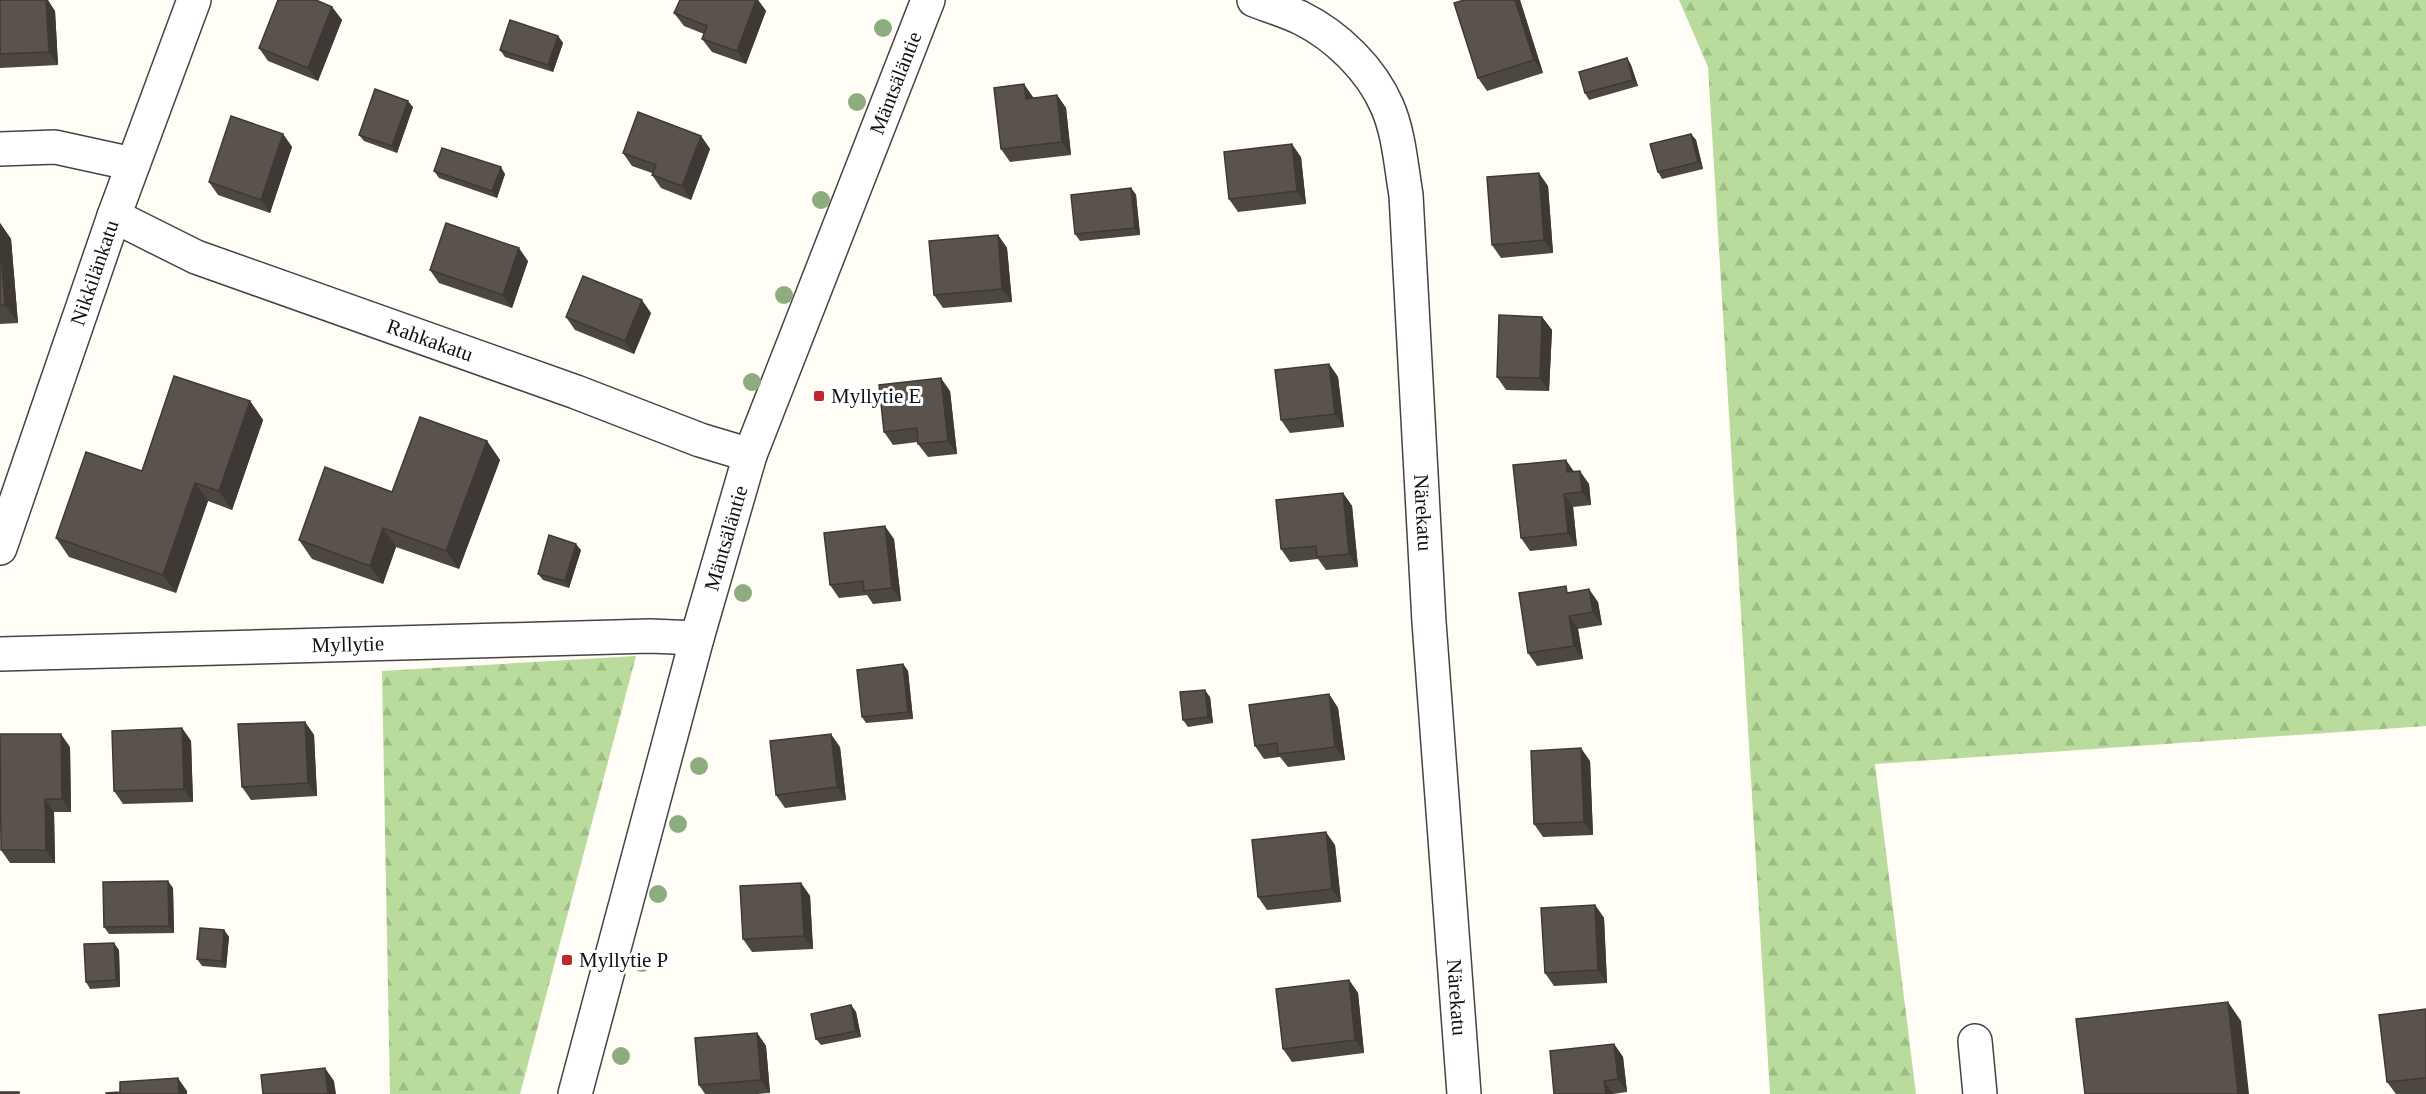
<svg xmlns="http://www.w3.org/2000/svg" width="2426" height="1094" viewBox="0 0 2426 1094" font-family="Georgia,serif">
	<defs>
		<pattern id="forest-firs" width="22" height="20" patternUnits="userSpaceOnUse" patternTransform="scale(1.5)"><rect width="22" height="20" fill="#b9dc9c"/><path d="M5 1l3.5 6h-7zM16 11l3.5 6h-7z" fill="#9ebc85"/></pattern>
	</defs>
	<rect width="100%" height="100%" fill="#fffdf5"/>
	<!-- forest -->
	<g fill="url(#forest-firs)">
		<polygon points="1679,0 2426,0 2426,726 1875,764 1916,1094 1770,1094 1708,67"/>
		<polygon points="636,656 520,1094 390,1094 382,671"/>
	</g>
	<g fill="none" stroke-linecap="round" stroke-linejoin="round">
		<defs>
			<g id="minor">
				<path id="s1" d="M1254 0C1270 6 1286 11 1301 18 1337 36 1371 69 1387 106 1399 133 1401 166 1406 195L1429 622 1464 1094"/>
				<polyline points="0,149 55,147 133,164"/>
				<path id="s2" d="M114 216 196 257 576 392 700 440 750 455"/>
				<path id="s3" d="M0 548 114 216 194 0"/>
				<path id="s4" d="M0 654 650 636 697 638"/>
				<polyline points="1975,1041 1980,1094"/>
				<path id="s5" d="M575 1094 697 638 750 455 928 0"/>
			</g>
		</defs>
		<!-- minor casing -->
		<use href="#minor" stroke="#444" stroke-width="36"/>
		<!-- minor -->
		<use href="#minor" stroke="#fff" stroke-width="33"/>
	</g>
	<!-- trees -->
	<g fill="#8dad7f">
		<circle cx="883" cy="28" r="9"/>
		<circle cx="857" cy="102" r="9"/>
		<circle cx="821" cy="200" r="9"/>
		<circle cx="784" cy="295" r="9"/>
		<circle cx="752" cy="382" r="9"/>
		<circle cx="743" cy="593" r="9"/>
		<circle cx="699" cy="766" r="9"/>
		<circle cx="678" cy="824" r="9"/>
		<circle cx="658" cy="894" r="9"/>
		<circle cx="642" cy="963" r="9"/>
		<circle cx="621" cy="1056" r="9"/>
	</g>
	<!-- wall -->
	<g fill="#4d4742">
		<polygon points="0,0 55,11 58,65 0,68"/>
		<polygon points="680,0 758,0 766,11 746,64 712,52 702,39 704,34 684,26 674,13"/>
		<polygon points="1464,0 1520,0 1543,73 1487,91 1478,78"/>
		<polygon points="332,7 342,20 318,81 268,61 259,48"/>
		<polygon points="558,36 563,43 553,72 505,57 500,50"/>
		<polygon points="1627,58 1631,65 1638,86 1589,100 1585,93"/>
		<polygon points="1057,95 1066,108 1071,155 1010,162 1001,149 1033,98"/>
		<polygon points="413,107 397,153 364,141 359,135"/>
		<polygon points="283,134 292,147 270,213 218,195 209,182"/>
		<polygon points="1691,134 1696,140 1703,169 1662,179 1658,172"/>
		<polygon points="701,136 710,149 691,200 661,188 652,175 652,173 632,166 623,153"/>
		<polygon points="1301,157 1306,204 1238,212 1229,199"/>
		<polygon points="434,171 505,174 497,198 439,178"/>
		<polygon points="1548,186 1553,253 1501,258 1492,245"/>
		<polygon points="1131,188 1136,195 1140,235 1080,241 1075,234"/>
		<polygon points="0,223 11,239 18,323 0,324"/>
		<polygon points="998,235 1007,248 1012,302 943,308 934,295"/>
		<polygon points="528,261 512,308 439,283 430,270"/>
		<polygon points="651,313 634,354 575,330 566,317"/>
		<polygon points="1542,317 1552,330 1549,391 1506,390 1497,377"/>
		<polygon points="1329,364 1338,377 1344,427 1290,433 1281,420"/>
		<polygon points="950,391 957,454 928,457 918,444 918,442 893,445 884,432"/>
		<polygon points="250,401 263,420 232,510 208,501 176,593 69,557 56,538 142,471"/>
		<polygon points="487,441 500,460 459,569 396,547 383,584 312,559 299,540"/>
		<polygon points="1574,471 1589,484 1591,505 1573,507 1577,546 1530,551 1521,538"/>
		<polygon points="1343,493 1352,506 1358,567 1326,570 1318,559 1290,562 1281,549"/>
		<polygon points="894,539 901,601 873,604 867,595 839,598 830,585"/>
		<polygon points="581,550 569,588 543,580 538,574"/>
		<polygon points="1570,592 1598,602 1602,625 1578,629 1583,659 1537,666 1528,653"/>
		<polygon points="903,664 908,671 913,719 866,723 862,717"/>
		<polygon points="1329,694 1338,708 1345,760 1288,767 1280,757 1264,759 1255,746"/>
		<polygon points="1210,697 1213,723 1188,727 1183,720"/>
		<polygon points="305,722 314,735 317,796 251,800 242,787"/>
		<polygon points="182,728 191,741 193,802 123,804 114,791"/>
		<polygon points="70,747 71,812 54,812 55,863 10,863 1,850"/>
		<polygon points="840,747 846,800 785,808 776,795"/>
		<polygon points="1590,761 1593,835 1543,837 1534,824"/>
		<polygon points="1335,845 1341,902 1267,910 1258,897"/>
		<polygon points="801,883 810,896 813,949 752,952 743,939"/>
		<polygon points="173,888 174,933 109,934 104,927"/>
		<polygon points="1595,905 1604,918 1607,983 1554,986 1545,973"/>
		<polygon points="224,930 229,937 226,968 202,966 197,959"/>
		<polygon points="119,950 120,987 90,989 86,982"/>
		<polygon points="1349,980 1358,993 1364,1053 1292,1062 1283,1049"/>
		<polygon points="851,1005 856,1012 861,1037 821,1045 816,1039"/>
		<polygon points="2426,1009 2426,1094 2396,1094 2387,1082"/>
		<polygon points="757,1033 766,1046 770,1093 757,1094 705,1094 699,1085"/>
		<polygon points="1614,1044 1623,1057 1627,1092 1613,1094 1554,1094"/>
	</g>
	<!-- shaded-wall -->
	<g fill="#3f3936">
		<polygon points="46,0 48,0 55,11 58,65 49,52"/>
		<polygon points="756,0 758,0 766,11 746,64 737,51"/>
		<polygon points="1515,0 1520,0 1543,73 1534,60"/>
		<polygon points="332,7 342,20 318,81 308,68"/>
		<polygon points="558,36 563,43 553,72 548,65"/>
		<polygon points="1627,58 1631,65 1638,86 1633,80"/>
		<polygon points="1024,84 1033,97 1035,112 1026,99"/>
		<polygon points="1057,95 1066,108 1071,155 1062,142"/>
		<polygon points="408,101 413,107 397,153 392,146"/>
		<polygon points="283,134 292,147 270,213 261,200"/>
		<polygon points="1691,134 1696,140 1703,169 1698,162"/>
		<polygon points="701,136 710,149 691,200 682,186"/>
		<polygon points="1292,144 1301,157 1306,204 1297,191"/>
		<polygon points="501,167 505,174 497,198 492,191"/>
		<polygon points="1539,173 1548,186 1553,253 1544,240"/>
		<polygon points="1131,188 1136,195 1140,235 1135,228"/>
		<polygon points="0,223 11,239 18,323 5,305 0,242"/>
		<polygon points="998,235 1007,248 1012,302 1002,289"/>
		<polygon points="519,248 528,261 512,308 503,295"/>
		<polygon points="642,300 651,313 634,354 625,341"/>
		<polygon points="1542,317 1552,330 1549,391 1540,378"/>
		<polygon points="1329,364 1338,377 1344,427 1335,414"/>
		<polygon points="941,378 950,391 957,454 948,441"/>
		<polygon points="250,401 263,420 232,510 219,491"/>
		<polygon points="487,441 500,460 459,569 446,551"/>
		<polygon points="1566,460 1575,473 1567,472"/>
		<polygon points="1580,471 1589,484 1591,505 1582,492"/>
		<polygon points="195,483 208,501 176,593 163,575"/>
		<polygon points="1343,493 1352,506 1358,567 1349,554"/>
		<polygon points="1564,494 1573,507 1577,546 1568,533"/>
		<polygon points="885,526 894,539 901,601 892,588"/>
		<polygon points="383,528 396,547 383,584 370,566"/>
		<polygon points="576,544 581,550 569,588 565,581"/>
		<polygon points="1589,589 1598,602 1602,625 1593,612"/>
		<polygon points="1569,616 1578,629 1583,659 1574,646"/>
		<polygon points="903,664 908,671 913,719 908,712"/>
		<polygon points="1205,690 1210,697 1213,723 1208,717"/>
		<polygon points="1329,694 1338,708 1345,760 1335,747"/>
		<polygon points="305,722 314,735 317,796 308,783"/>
		<polygon points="182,728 191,741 193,802 184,789"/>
		<polygon points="61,734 70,747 71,812 62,799"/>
		<polygon points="831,734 840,747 846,800 837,787"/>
		<polygon points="1581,748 1590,761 1593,835 1584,822"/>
		<polygon points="45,799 54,812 55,863 46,850"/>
		<polygon points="1326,832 1335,845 1341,902 1332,889"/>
		<polygon points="168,881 173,888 174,933 169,926"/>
		<polygon points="801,883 810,896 813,949 804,936"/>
		<polygon points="1595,905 1604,918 1607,983 1598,970"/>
		<polygon points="224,930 229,937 226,968 222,961"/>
		<polygon points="114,943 119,950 120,987 116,980"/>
		<polygon points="1349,980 1358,993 1364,1053 1355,1040"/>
		<polygon points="2228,1002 2241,1021 2249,1094 2238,1094"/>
		<polygon points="851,1005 856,1012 861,1037 856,1031"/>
		<polygon points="757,1033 766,1046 770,1093 761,1080"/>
		<polygon points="1614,1044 1623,1057 1627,1092 1618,1079"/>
		<polygon points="325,1068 334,1081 336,1094 328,1094"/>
		<polygon points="178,1078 187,1091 187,1094 179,1094"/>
		<polygon points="1604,1081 1613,1094 1606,1094"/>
	</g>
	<!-- building -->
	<g fill="#5a524d" stroke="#3f3936" stroke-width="1.5">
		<polygon points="0,0 46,0 49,52 0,54"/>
		<polygon points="278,0 316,0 332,7 308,68 259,48"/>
		<polygon points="680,0 756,0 737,51 702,39 707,26 674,13"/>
		<polygon points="1464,0 1515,0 1534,60 1478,78 1454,3"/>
		<polygon points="510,20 558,36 548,65 500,50"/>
		<polygon points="1627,58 1633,80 1585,93 1579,72"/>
		<polygon points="1024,84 1026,99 1057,95 1062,142 1001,149 994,88"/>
		<polygon points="375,89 408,101 392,146 359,135"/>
		<polygon points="638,112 701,136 682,186 652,175 656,165 623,153"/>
		<polygon points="231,116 283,134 261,200 209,182"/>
		<polygon points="1691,134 1698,162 1658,172 1650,144"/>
		<polygon points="1292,144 1297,191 1229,199 1224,152"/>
		<polygon points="442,148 501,167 492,191 434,171"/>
		<polygon points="1539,173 1544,240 1492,245 1487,177"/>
		<polygon points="1131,188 1135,228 1075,234 1071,195"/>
		<polygon points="446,223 519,248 503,295 430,270"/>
		<polygon points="998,235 1002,289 934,295 929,241"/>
		<polygon points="0,242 5,305 0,305"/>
		<polygon points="583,276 642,300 625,341 566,317"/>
		<polygon points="1499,315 1542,317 1540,378 1497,377"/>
		<polygon points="1329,364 1335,414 1281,420 1275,370"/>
		<polygon points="174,376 250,401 219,491 195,483 163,575 56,538 86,452 142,471"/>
		<polygon points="941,378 948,441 918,444 917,428 884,432 879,385"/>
		<polygon points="420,417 487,441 446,551 383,528 370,566 299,540 325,467 392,492"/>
		<polygon points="1566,460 1567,472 1580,471 1582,492 1564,494 1568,533 1521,538 1513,465"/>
		<polygon points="1343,493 1349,554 1317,557 1316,546 1281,549 1276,500"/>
		<polygon points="885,526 892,588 864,591 863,581 830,585 824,533"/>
		<polygon points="549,535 576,544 565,581 538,574"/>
		<polygon points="1566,586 1567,593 1589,589 1593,612 1569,616 1574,646 1528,653 1519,593"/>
		<polygon points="903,664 908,712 862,717 857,670"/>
		<polygon points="1205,690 1208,717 1183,720 1180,692"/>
		<polygon points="1329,694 1335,747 1278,754 1277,743 1255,746 1249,705"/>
		<polygon points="305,722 308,783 242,787 238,724"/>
		<polygon points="182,728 184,789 114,791 112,731"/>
		<polygon points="0,734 61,734 62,799 45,799 46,850 1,850"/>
		<polygon points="831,734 837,787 776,795 770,741"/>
		<polygon points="1581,748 1584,822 1534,824 1531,751"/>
		<polygon points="1326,832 1332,889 1258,897 1252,840"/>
		<polygon points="168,881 169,926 104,927 103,882"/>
		<polygon points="801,883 804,936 743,939 740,886"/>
		<polygon points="1595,905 1598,970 1545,973 1541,908"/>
		<polygon points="200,928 224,930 222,961 197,959"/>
		<polygon points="114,943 116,980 86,982 84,944"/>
		<polygon points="1349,980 1355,1040 1283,1049 1276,989"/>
		<polygon points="2228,1002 2238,1094 2085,1094 2076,1019"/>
		<polygon points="851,1005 856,1031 816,1039 811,1014"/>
		<polygon points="2426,1009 2426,1078 2387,1082 2379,1015"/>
		<polygon points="757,1033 761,1080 699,1085 695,1038"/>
		<polygon points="1614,1044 1618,1079 1604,1081 1606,1094 1554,1094 1550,1051"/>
		<polygon points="325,1068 328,1094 263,1094 261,1075"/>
		<polygon points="178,1078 179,1094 106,1094 106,1093 120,1092 120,1082"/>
		<rect x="0" y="1092" width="19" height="2"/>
	</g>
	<!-- markers -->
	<g fill="#c4262e" stroke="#fff" stroke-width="2">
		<rect x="813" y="390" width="12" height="12" rx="3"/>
		<rect x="561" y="954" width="12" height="12" rx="3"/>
	</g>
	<g text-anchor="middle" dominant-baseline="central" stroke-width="6" stroke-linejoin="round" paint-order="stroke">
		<!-- street labels -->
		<g font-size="21" fill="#111" stroke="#fff">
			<text stroke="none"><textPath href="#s5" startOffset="1062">Mäntsäläntie</textPath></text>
			<text stroke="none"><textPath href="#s3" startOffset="291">Nikkilänkatu</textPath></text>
			<text stroke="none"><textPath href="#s2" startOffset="340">Rahkakatu</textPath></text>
			<text stroke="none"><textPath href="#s1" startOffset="585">Närekatu</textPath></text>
			<text stroke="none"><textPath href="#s5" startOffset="576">Mäntsäläntie</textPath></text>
			<text stroke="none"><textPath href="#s4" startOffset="348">Myllytie</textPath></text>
			<text stroke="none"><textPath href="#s1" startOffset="1071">Närekatu</textPath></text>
		</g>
		<!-- poi labels -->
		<g font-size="21" fill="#111" stroke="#fff" text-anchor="start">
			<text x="831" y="396">Myllytie E</text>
			<text x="579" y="960">Myllytie P</text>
		</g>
	</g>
</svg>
